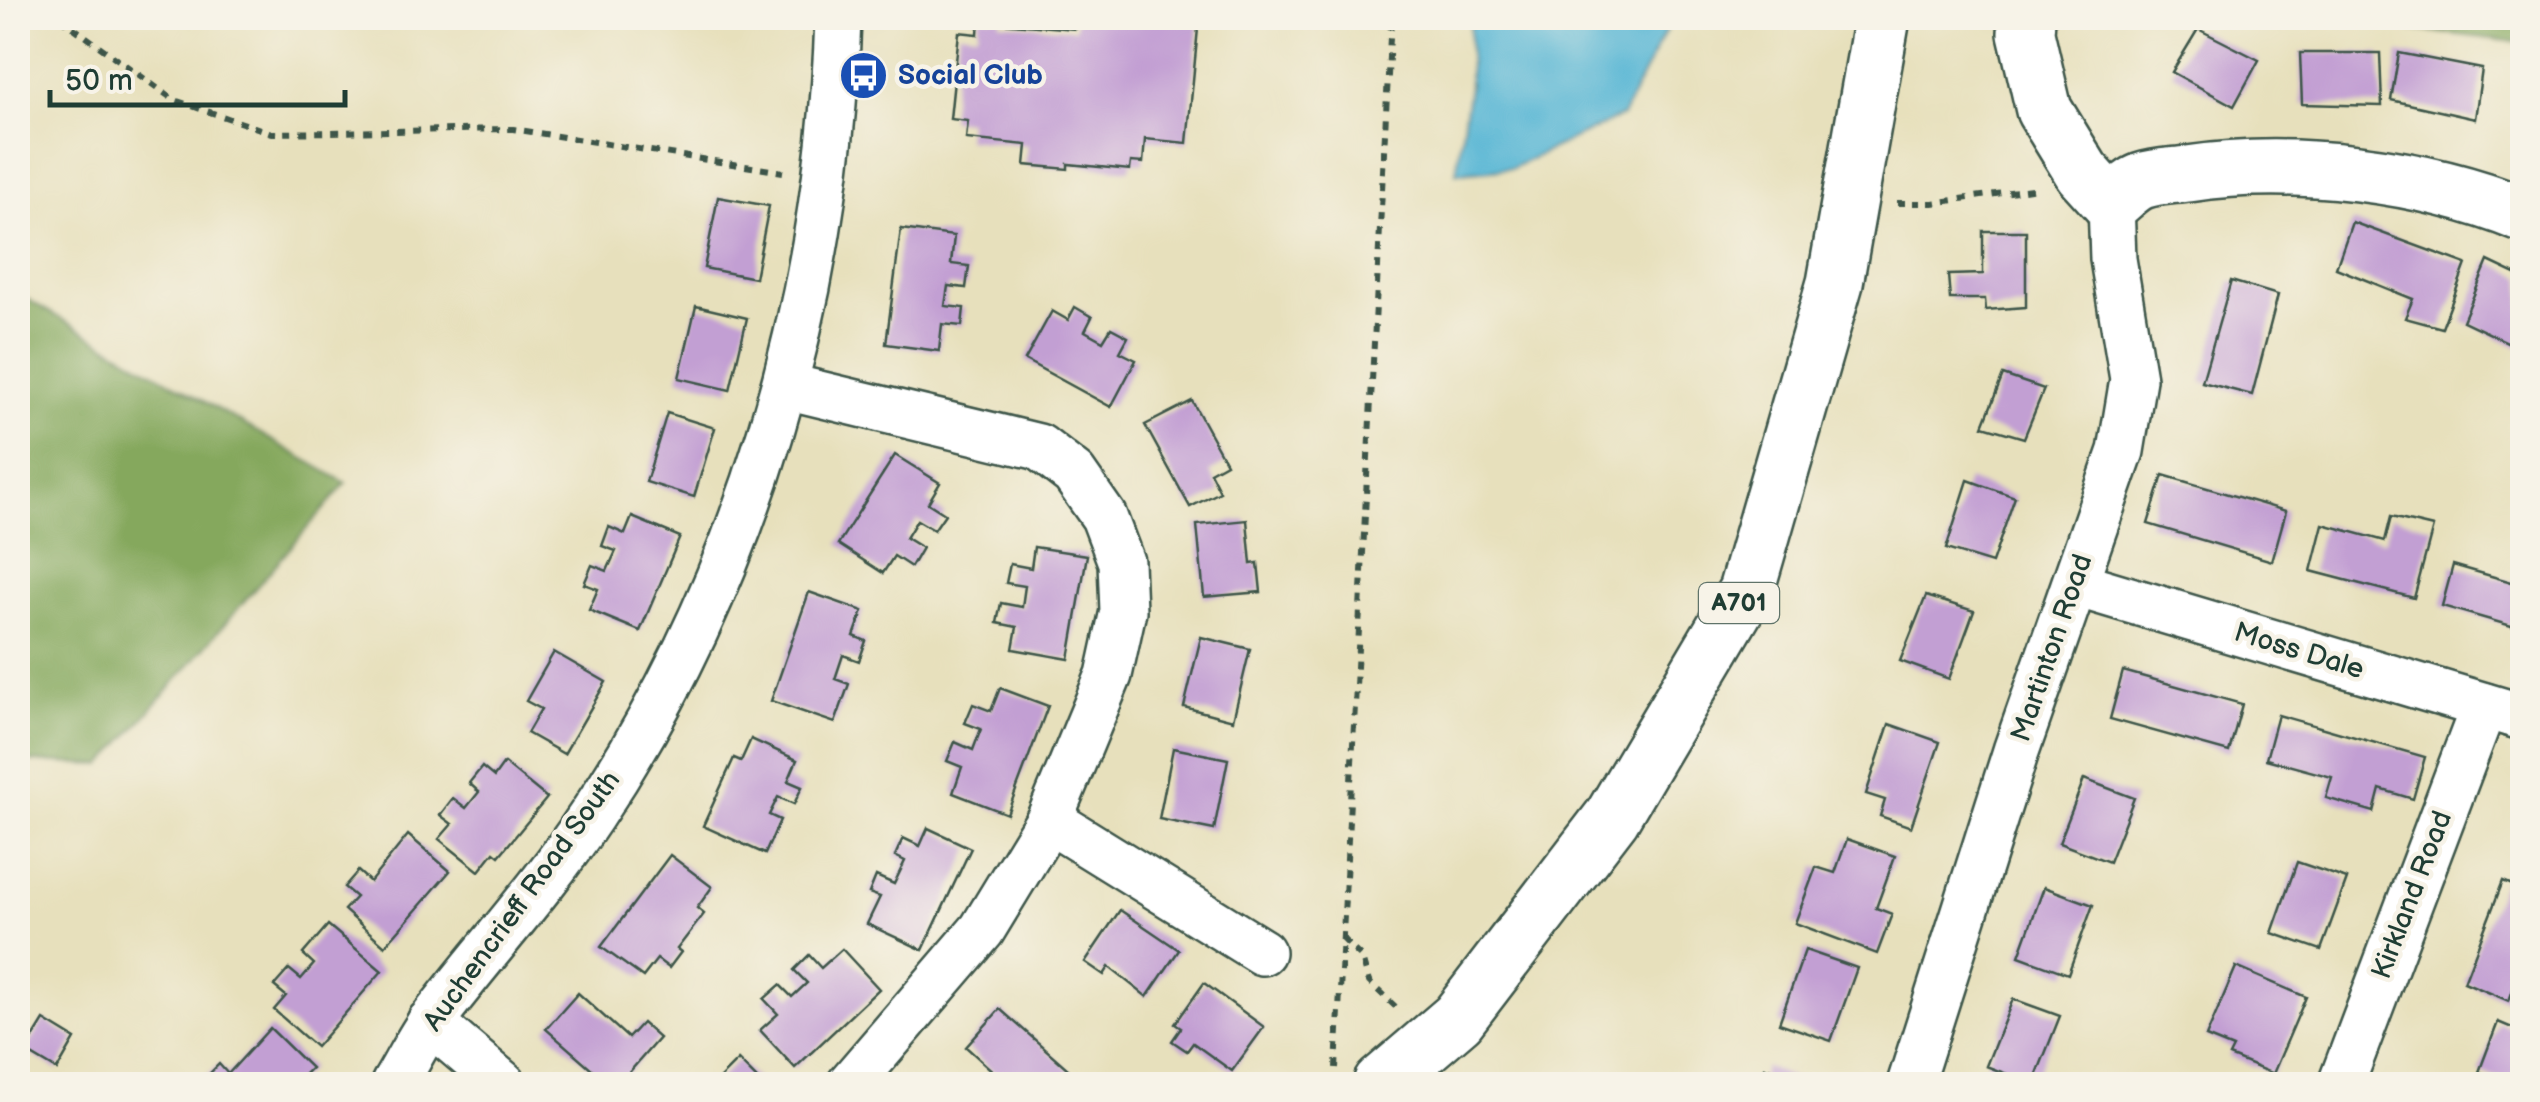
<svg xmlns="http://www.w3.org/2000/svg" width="2540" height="1102" viewBox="0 0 2540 1102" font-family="'Balsamiq Sans',sans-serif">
	<rect width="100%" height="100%" fill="#f7f3e8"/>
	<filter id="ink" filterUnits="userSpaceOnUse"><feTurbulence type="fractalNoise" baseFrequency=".01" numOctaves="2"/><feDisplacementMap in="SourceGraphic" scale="20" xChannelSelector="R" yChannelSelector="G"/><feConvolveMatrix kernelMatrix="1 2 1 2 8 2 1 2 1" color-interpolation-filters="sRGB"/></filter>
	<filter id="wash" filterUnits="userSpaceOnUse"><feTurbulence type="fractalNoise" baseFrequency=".0048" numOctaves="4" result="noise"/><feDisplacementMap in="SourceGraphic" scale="40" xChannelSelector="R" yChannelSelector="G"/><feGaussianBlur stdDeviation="2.25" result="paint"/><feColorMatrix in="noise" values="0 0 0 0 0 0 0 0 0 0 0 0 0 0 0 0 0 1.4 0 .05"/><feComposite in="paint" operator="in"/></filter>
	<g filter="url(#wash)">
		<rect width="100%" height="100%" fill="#e7e0bc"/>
		<!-- forest -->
		<g fill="#85a85d" stroke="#527248" stroke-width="2.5">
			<polygon points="2320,18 2522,18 2522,45 2517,42"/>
			<polygon points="18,294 346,483 103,765 18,761"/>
		</g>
		<!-- water -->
		<polygon fill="#55b5d4" stroke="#3a7984" stroke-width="2.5" points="1470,18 1672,18 1622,116 1512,168 1456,173 1469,87"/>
		<g id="blocks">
			<!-- building -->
			<g fill="#c29fd3">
				<polygon points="979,18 1001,18 1000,23 1075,29 1076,18 1199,18 1187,143 1145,139 1143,163 1131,162 1130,170 1068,164 1068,169 1025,165 1027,145 966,139 968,121 950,119 959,32 978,34"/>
				<polygon points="2198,29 2259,60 2234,106 2172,72"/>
				<polygon points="2300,53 2380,53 2382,106 2302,104"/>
				<polygon points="2399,53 2482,69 2475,119 2391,100"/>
				<polygon points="718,197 769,206 755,278 704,268"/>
				<polygon points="2352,222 2466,264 2442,328 2405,318 2413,299 2336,268"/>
				<polygon points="901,229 954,236 951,264 969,266 966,288 948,286 945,306 964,308 962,326 942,324 939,351 886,344"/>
				<polygon points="1983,231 2026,231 2026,307 1986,310 1985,299 1950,299 1948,275 1983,274"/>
				<polygon points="2488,261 2522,277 2522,349 2463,321"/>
				<polygon points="2231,281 2278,295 2252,395 2202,382"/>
				<polygon points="696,306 747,318 730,390 679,378"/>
				<polygon points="1075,307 1092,317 1085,331 1103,341 1111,328 1128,337 1120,352 1136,360 1111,407 1025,360 1052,311 1068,320"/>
				<polygon points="2003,375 2044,389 2024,438 1983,426"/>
				<polygon points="1192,401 1226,463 1210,472 1220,492 1190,507 1145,425"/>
				<polygon points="667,413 715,428 694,497 646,482"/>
				<polygon points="895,455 940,483 928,503 945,514 934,530 917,520 906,538 922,548 911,567 894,556 883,573 838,544"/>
				<polygon points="2163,475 2286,511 2272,561 2148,524"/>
				<polygon points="1968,480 2015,497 1992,563 1946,549"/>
				<polygon points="632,517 680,537 640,631 589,610 598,589 584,584 592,565 607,571 616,551 602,546 609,527 625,534"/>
				<polygon points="2391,517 2433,527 2414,598 2311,571 2323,524 2385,541"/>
				<polygon points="1247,520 1251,564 1258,563 1261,592 1204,597 1197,525"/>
				<polygon points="1034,547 1087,555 1069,659 1013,649 1017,627 997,623 1001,603 1022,607 1025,586 1006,583 1010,564 1031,568"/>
				<polygon points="2453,565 2522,585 2522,629 2442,606"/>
				<polygon points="809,592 863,611 854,636 866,641 859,661 843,655 835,679 849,684 835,723 771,701"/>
				<polygon points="1926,596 1974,611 1949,679 1900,661"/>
				<polygon points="1201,637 1250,649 1233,720 1184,707"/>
				<polygon points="554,652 606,682 564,754 527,733 541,709 526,701"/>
				<polygon points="2123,671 2242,704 2229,752 2110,719"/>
				<polygon points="1000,688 1048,706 1007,814 953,793 962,767 947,761 955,742 973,750 981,729 965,723 973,704 991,711"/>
				<polygon points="2278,715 2425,757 2413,799 2380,789 2374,812 2326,798 2332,777 2266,759"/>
				<polygon points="1889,724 1940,742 1911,827 1880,816 1885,800 1866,794"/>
				<polygon points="751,739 797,760 788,781 802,787 794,804 778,797 769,815 780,820 765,854 703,826 734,758 741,761"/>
				<polygon points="1173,748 1228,759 1214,830 1159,819"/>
				<polygon points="504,763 547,798 499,856 494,852 479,871 439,839 452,824 440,815 453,798 466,808 479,792 469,783 482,767 494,777"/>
				<polygon points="2084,779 2134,798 2109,862 2059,843"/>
				<polygon points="928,828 971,848 923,950 867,924 880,897 869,893 876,876 894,884 905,861 895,856 903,838 920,846"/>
				<polygon points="408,835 450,871 385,946 344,910 356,897 344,887 358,871 370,882"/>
				<polygon points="1847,839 1895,856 1876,908 1892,914 1877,954 1795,923 1816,867 1835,873"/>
				<polygon points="670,855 712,887 697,908 704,914 677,949 681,952 669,968 657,959 643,977 601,947"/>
				<polygon points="2297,862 2347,879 2321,950 2272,933"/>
				<polygon points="2503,881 2522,889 2522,964 2509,1001 2464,982"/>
				<polygon points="2044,887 2093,905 2068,974 2019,956"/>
				<polygon points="1120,910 1179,950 1147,997 1109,967 1104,975 1085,962"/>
				<polygon points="328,925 382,971 316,1047 274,1010 286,996 274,986 289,969 301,979 314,964 303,954"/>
				<polygon points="842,949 879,989 795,1068 760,1030 778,1014 764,999 780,985 792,997 807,983 794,970 809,955 821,968"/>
				<polygon points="1805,950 1857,968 1831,1041 1779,1023"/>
				<polygon points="2236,967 2306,997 2273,1074 2229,1056 2233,1048 2206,1037"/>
				<polygon points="1204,983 1264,1027 1232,1071 1193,1043 1187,1051 1172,1041 1181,1028 1175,1024"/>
				<polygon points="578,993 628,1038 642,1023 659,1038 619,1084 609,1084 546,1029"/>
				<polygon points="2013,999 2060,1016 2033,1084 1986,1066"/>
				<polygon points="1000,1009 1085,1084 998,1084 993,1080 997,1075 966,1047"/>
				<polygon points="44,1020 75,1039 57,1070 25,1051"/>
				<polygon points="2498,1022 2522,1032 2522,1084 2479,1072"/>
				<polygon points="270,1028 311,1068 295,1084 206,1084 202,1081 219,1064 228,1074"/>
				<polygon points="738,1060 762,1084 714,1084"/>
				<polygon points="1765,1067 1809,1084 1759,1084"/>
			</g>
		</g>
	</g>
	<g filter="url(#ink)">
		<use href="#blocks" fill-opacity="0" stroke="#3d5548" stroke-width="2.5"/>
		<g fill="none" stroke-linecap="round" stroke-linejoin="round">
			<defs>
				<g id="minor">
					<polyline points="786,386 1039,447 1074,474 1104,517 1121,562 1123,611 1109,675 1049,820 982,930 850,1084"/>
					<polyline points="2076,584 2522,717"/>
					<polyline points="1049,820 1262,952"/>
					<polyline points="430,1022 503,1084"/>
					<path d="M394 1084C407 1063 418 1039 433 1019 485 951 543 888 591 816 748 582 829 299 838 18"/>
					<polyline points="1910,1084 2016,751 2121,451 2133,379 2113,259 2111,204"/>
					<polyline points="2341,1084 2484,706"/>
				</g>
				<path id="tertiary" d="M2027 18 2026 33 2044 110 2082 172 2111 204C2120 197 2131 185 2142 181 2156 176 2174 176 2188 174 2294 158 2423 174 2522 214"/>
				<polyline id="trunk" points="1381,1084 1458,1018 1612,817 1746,591 1835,283 1882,18"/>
			</defs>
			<!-- minor casing -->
			<use href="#minor" stroke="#3d5548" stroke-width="50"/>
			<!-- tertiary casing -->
			<use href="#tertiary" stroke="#3d5548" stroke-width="60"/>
			<!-- trunk casing -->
			<use href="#trunk" stroke="#3d5548" stroke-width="60"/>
			<!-- path -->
			<g stroke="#3d5548" stroke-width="6" stroke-dasharray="8 8" stroke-linecap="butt">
				<polyline points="60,18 174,100 272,133 513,129 783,172"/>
				<polyline points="1897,203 1933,203 2038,188"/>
				<polyline points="1343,939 1362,958 1369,982 1398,1009"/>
				<polyline points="1336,1068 1391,18"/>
			</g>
			<!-- minor -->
			<use href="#minor" stroke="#fff" stroke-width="45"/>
			<!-- tertiary -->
			<use href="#tertiary" stroke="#fff" stroke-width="55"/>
			<!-- trunk -->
			<use href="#trunk" stroke="#fff" stroke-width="55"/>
		</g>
	</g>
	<!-- icons -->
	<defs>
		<symbol id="bus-disc" viewBox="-11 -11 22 22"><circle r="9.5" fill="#1a4fb4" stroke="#f7f3e8"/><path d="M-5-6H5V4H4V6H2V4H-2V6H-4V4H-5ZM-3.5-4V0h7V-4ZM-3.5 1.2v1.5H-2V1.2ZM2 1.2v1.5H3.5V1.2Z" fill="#fff"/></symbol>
	</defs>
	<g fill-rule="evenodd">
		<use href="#bus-disc" x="836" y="48" width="55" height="55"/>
	</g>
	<g text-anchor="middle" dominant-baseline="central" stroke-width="9" stroke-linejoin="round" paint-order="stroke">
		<!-- shield labels -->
		<rect fill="#f7f3e8" stroke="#60746a" stroke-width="2.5" x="1699" y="583" width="80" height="40" rx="8"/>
		<g font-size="25" font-weight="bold" fill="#1f3d34">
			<text x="1739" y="603">A701</text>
		</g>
		<!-- transit labels -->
		<g font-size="28" font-weight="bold" fill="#164399" stroke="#f7f3e8" text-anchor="start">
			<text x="898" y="75">Social Club</text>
		</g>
		<!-- street labels -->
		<g font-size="28" fill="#1f3d34" stroke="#f7f3e8">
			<text transform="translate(2052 648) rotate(-71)">Martinton Road</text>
			<text transform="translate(2299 651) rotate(17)">Moss Dale</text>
			<text transform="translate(2412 895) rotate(-69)">Kirkland Road</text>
			<text transform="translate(522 901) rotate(-54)">Auchencrieff Road South</text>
		</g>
	</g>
	<!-- margin -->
	<rect width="2540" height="1102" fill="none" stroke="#f7f3e8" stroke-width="60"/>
	<!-- scale -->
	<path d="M50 90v15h295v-15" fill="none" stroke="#1f3d34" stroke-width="5"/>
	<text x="65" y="90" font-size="30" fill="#1f3d34" stroke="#f7f3e8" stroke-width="8" paint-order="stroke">50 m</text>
</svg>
